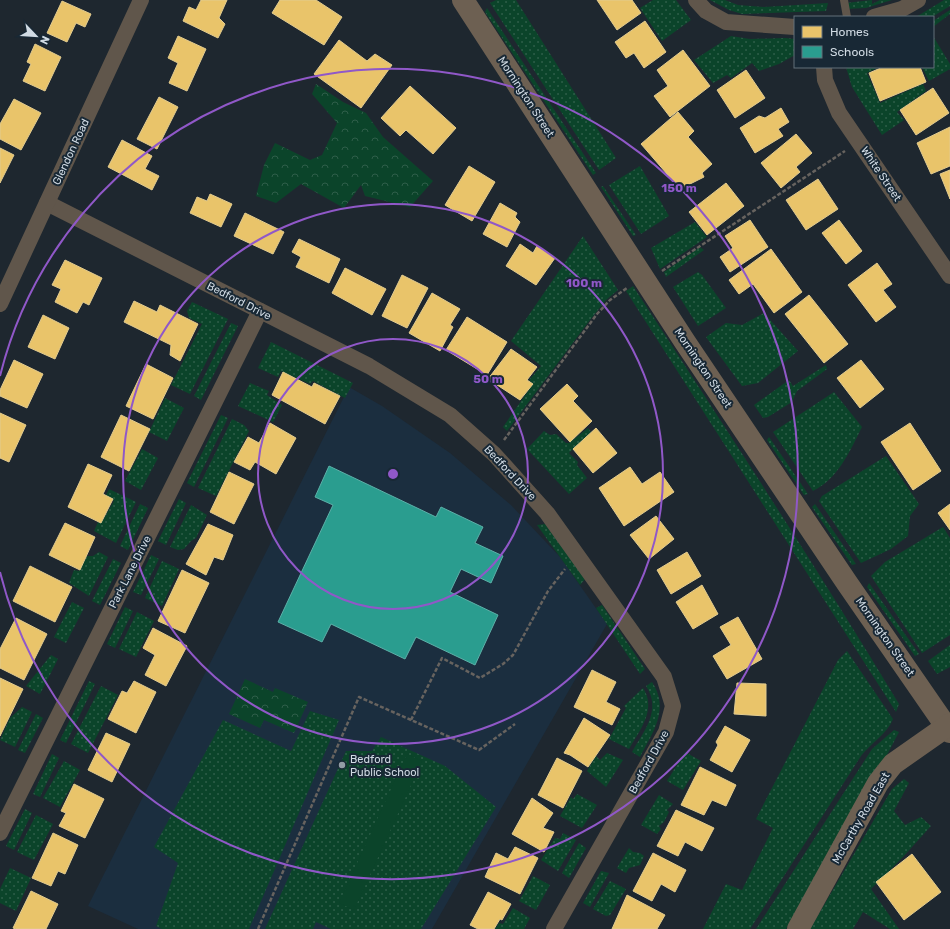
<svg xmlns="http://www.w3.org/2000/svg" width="950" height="929" viewBox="0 0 950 929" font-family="Rubik,sans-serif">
	<defs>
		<pattern id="grass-dots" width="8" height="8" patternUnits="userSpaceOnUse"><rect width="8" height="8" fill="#0b442a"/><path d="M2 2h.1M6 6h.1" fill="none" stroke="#2e5e49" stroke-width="1.8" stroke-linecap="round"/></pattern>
		<pattern id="forest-crowns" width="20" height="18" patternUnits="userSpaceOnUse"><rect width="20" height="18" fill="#0b442a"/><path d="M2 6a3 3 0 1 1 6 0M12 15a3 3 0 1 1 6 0" fill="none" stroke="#2e5e49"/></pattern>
	</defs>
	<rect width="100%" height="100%" fill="#1e272f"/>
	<!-- built -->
	<polygon fill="#1b2e3f" points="349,387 382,406 450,453 511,505 560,557 607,624 432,929 138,929 88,906"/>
	<!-- grass -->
	<g fill="url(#grass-dots)">
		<polygon points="496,0 516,0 616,158 599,170 490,3"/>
		<polygon points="653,0 676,0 691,20 662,41 640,8"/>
		<polygon points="710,0 725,0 738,5 764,7 828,3 826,11 742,14 729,10"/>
		<polygon points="872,0 872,4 880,0 892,0 866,8 846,9 846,3"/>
		<polygon points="944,0 950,0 950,6 932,17 916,17"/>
		<polygon points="487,8 596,173 593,175 485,12"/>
		<polygon points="950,10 950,14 933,27 933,21"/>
		<polygon points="731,36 750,39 785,38 795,39 795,55 779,64 759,71 752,63 731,78 727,75 713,83 694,60"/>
		<polygon points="933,36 950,64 950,69 929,81 922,67 933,67"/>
		<polygon points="846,67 879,67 867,73 880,103 923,84 926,91 897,112 904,120 882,135 852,87"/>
		<polygon points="640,166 669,216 641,234 609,185"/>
		<polygon points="603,186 636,235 633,236 601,187"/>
		<polygon points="695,222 707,237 660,269 651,248"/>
		<polygon points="583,236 618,290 606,300 590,320 507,431 503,427 533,384 529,380 541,366 511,341"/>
		<polygon points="700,247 704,250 666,277 664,272"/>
		<polygon points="698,272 702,275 726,308 698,326 673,287"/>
		<path d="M633 286C723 424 814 563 899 704L896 712 626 291Z"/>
		<polygon points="192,302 228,319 190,394 171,385 202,324 189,318 187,311"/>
		<polygon points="764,313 798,351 758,383 742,386 706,337 726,323 742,325"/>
		<polygon points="231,323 238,326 201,400 194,396"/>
		<polygon points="271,342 353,383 345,398 313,381 310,384 281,371 278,377 258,368"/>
		<polygon points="826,365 827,369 797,391 792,402 768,417 763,418 754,405 789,380 793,386"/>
		<polygon points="250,383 269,391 267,395 282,405 273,422 238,406"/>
		<path d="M834 392 862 427C850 451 838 479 813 491L773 432Z"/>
		<polygon points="165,398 184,408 167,441 149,432"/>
		<polygon points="221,415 228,418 194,487 187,483"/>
		<polygon points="232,419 244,425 249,431 216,496 198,488"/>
		<polygon points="588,428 591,432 569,453 578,462 577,465 587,478 569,494 527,449 544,431 550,435 556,434 566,443 569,443"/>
		<polygon points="769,437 808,494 804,495 767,440"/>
		<polygon points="142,449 158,458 141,490 125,481"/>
		<polygon points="886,456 919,504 910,516 908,536 891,549 861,563 819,501 822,496"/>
		<polygon points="109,489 136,502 116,543 94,531 98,522 101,523 114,501 106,495"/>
		<polygon points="179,499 186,503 166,545 158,541"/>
		<polygon points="140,504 148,508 128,550 120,546"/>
		<polygon points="815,504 856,564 852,565 812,507"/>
		<polygon points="191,505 207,515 196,538 191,541 184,549 178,550 170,547"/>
		<polygon points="545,524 585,579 580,585 537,525"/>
		<polygon points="943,527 950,538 950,635 922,653 871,576 885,562"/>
		<polygon points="99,552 108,557 89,596 69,583 74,570 79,571 87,556 93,556"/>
		<polygon points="151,555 159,559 141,595 133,592"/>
		<polygon points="113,559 121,563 100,605 92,601"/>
		<polygon points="162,561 179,569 162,606 145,598"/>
		<polygon points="869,583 919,654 915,656 867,587"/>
		<polygon points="72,602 84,608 66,643 54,637"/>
		<polygon points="602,605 645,669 640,674 596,608"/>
		<polygon points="125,607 133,611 115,648 107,644"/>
		<polygon points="137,612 154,621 136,657 119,649"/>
		<polygon points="950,645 950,667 937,674 928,661"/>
		<path d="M847 651 893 719C888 733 871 743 861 756L750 929H703L726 884 742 890 773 828 756 819 838 660Z"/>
		<polygon points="51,655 58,659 40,694 26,686"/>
		<polygon points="89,681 95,684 66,743 60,740"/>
		<path d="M652 682C670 709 653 732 640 757L632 752C644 731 662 710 646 686Z"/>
		<polygon points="101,686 118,695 88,753 71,744"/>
		<path d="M643 688C657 709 640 730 629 749L609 739 626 708 624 706Z"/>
		<polygon points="22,707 32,712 15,747 0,740 10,718"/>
		<polygon points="310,711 339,720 249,929 162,929 156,926 178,863 154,847 223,720 291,751"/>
		<polygon points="36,714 43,718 25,753 18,750"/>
		<polygon points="894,730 899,732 888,753 786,929 756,929 872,749"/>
		<polygon points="381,737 445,766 496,807 421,929 331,929 316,922 313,929 265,929 346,751 372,751"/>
		<polygon points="685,752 701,761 683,790 667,781"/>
		<polygon points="607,753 623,760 606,787 587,771 596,756 600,760"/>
		<polygon points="52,754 59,758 40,797 33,794"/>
		<polygon points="64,761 80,770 60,807 43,798"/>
		<polygon points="904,779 909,783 894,811 905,825 921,817 931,826 903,857 871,889 899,929 890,929 863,912 853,929 810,929 892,789"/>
		<polygon points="577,794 597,805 582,828 560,816 571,797 573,799"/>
		<polygon points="659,795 673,804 667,810 669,812 664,822 659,826 661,829 657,834 641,825"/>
		<polygon points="25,809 32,813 14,850 6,846"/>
		<polygon points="36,815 53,824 34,860 17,852"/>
		<polygon points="563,833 576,840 558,871 541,860 555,838 560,839"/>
		<polygon points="579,843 586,848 569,878 562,873"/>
		<polygon points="629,848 633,852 640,853 644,856 640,865 629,868 626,873 617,868"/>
		<polygon points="10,868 31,878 16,911 0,903 0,889"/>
		<polygon points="601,871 609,873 590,907 583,903"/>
		<polygon points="533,876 550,885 536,910 519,901"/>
		<polygon points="610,881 626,889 610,915 606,916 593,909"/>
		<polygon points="513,908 530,918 524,929 495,929 499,923 503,924"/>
	</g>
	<!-- forest -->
	<g fill="url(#forest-crowns)">
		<polygon points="316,84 343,102 366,113 383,137 433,181 410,207 365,196 361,185 344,208 301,184 276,203 256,196 264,165 275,143 310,160 322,155 337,123 312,94"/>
		<polygon points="245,679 273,692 275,688 308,702 294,733 264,720 260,728 229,714"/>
	</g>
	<!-- pitch -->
	<polygon fill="#0b442a" points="407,754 422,761 354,910 339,903"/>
	<!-- homes -->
	<g fill="#e9c46a" stroke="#e2cb8f">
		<polygon points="201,0 227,0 219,18 225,24 218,38 183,21 189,7 196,10"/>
		<polygon points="280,0 316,0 342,17 324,45 272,13"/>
		<polygon points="597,0 632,0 641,13 617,30"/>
		<polygon points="62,1 91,14 85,27 76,23 67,42 47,33"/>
		<polygon points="645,21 666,52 644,68 634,53 626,58 615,42"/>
		<polygon points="178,36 206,49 187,91 169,83 178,63 168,58"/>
		<polygon points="339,40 367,61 375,54 392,65 361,108 314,74"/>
		<polygon points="35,44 61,57 45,91 23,81 31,64 27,62"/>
		<polygon points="683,50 710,86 670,117 654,96 668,86 657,70"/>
		<polygon points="883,67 920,67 926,82 880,101 869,73"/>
		<polygon points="746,70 765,98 735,118 717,90"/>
		<polygon points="410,86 456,128 433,154 406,130 400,136 381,118"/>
		<polygon points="933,88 949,113 916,135 900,110"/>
		<polygon points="159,97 178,107 157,149 137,139"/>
		<polygon points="14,99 41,113 21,150 0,139 0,124"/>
		<polygon points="781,108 789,122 778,129 783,136 755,153 740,128 759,116 765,118"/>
		<polygon points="678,112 694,131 688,137 712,164 702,173 704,177 680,189 641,144"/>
		<polygon points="950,127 950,166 931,174 917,143"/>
		<polygon points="796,134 812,153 796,167 800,172 781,188 761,163"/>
		<polygon points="122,140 152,156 145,169 159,176 152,190 108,167"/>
		<polygon points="0,148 14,155 0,183"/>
		<polygon points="469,166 495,182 472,221 445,205"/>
		<polygon points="950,170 950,199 940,174"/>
		<polygon points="818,179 838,209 806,230 786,200"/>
		<polygon points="726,183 744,206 707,235 689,212"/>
		<polygon points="210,194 232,204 221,227 190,213 197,197 207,201"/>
		<polygon points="500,203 517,213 515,217 520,222 507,247 483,234"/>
		<polygon points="245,213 284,232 273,254 234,236"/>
		<polygon points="750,220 768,247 730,272 720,257 733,248 725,236"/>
		<polygon points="839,220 862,251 846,264 822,233"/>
		<polygon points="299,239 340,259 329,283 296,267 301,257 292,252"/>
		<polygon points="520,244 533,253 537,246 555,258 536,285 506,266"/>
		<polygon points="771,249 802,292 774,313 753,284 739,294 729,280"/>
		<polygon points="65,260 102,278 89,305 83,302 77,313 55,302 61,289 52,285"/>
		<polygon points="877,263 892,284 883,290 896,307 876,322 848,285"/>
		<polygon points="345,268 386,289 372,315 332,293"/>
		<polygon points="402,275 428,288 407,328 382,316"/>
		<polygon points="432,293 460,309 450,325 453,327 440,351 409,333"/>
		<polygon points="809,295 848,344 824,363 785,314"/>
		<polygon points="134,301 157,312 160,305 198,324 180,361 170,355 171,345 124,322"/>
		<polygon points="43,315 69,328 55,359 28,347"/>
		<polygon points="467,317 507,342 487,375 446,350"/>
		<polygon points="511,349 537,367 527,380 533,384 520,400 488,379"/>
		<polygon points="14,360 43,374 27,408 0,396 0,390"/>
		<polygon points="861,360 884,389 860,408 837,378"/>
		<polygon points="146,364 173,378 153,419 126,406"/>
		<polygon points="283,372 312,387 314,383 340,396 325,424 272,395"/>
		<polygon points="567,384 578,396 573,401 592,421 570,442 540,409"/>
		<polygon points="0,413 26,425 9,462 0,458"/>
		<polygon points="121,415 150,429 129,471 101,457"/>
		<polygon points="270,423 296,438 276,474 255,462 250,470 234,462 248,437 259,443"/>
		<polygon points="910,423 941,471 913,490 881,442"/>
		<polygon points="596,428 617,453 593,473 573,449"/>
		<polygon points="88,464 112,475 103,494 113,499 101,523 68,507"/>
		<polygon points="630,467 642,484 660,472 674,492 624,526 599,488"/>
		<polygon points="229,472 254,484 234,524 210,512"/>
		<polygon points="950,504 950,530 938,513"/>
		<polygon points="656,516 674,539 649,559 630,535"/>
		<polygon points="65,523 95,537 80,570 49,555"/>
		<polygon points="208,524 233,535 223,560 214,557 206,575 186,564"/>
		<polygon points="687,552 701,576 671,594 657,570"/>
		<polygon points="30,566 72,587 55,622 13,601"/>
		<polygon points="182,570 209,583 185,633 158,621"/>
		<polygon points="702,585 718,614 693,629 676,602"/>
		<polygon points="738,617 762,659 727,679 713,656 731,645 720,627"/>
		<polygon points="16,618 47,634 24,680 0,668 0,649"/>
		<polygon points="153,628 187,646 166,686 145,675 155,655 143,648"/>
		<polygon points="592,670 616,682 606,702 620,709 612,725 574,707"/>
		<polygon points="0,678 23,689 0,736"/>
		<polygon points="134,681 156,692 136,733 108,719 122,691 127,693"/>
		<polygon points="737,683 766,684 766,716 734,714"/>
		<polygon points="584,718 610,735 588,767 570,755 564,753"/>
		<polygon points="725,726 750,740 732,772 710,760 718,745 716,742"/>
		<polygon points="106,733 130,744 112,782 88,770"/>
		<polygon points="557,758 582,771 563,808 538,795"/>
		<polygon points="700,767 736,785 726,806 712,800 704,815 681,805"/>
		<polygon points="74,784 104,799 85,838 59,826 66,813 61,811"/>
		<polygon points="532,798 553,813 543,828 554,832 544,852 512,834"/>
		<polygon points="676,810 714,828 702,851 685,842 678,856 657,846"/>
		<polygon points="53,833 78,845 65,874 58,871 51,886 32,878"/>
		<polygon points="515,847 538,858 520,894 485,877 496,853 508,859"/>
		<polygon points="653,853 686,870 675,892 661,884 652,901 633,891"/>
		<polygon points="912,854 941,892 904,920 876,882"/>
		<polygon points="31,891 58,904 46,929 16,929 13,928"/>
		<polygon points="488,892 511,904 502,920 500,919 494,929 478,929 470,925"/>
		<polygon points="627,895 665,915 657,929 612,929"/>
	</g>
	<!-- schools -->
	<polygon fill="#2a9d8f" stroke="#5cb0a8" points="329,466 436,517 441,507 483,527 475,543 503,556 491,583 461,569 450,592 498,615 475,665 416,637 405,659 331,624 322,642 278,622 333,505 315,497"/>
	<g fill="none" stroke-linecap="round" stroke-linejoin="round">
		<!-- path -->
		<g stroke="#67635f" stroke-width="2.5" stroke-dasharray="4 2" stroke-linecap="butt">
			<polyline points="662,271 845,151"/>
			<polyline points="504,440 597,314 610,300 627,288"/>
			<polyline points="411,720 442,658 480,678 503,664 513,655 548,591 565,569"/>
			<polyline points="258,929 359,697 479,750 515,724"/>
		</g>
		<!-- lane -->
		<polyline stroke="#60564b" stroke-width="8" points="844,0 847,17"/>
		<!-- street -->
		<g stroke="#60564b" stroke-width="16">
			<polyline points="696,0 706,11 726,22 795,27"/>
			<polyline points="874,17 902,9 918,0"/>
			<polyline points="824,67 825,80 839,113 950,276"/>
			<polyline points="47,203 369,366 450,415 494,454 547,513 664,677 673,706 666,732 554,929"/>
			<polyline points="0,304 141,0"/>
			<polyline points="0,833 260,311"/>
		</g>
		<!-- secondary -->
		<g stroke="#6d6052" stroke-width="22">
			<polyline points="463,0 685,342 847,583 950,732"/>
			<polyline points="798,929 878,783 893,764 950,724"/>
		</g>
	</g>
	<!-- distance rings -->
	<g fill="none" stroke="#9058c8" stroke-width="2">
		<circle cx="393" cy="474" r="135"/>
		<circle cx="393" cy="474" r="270"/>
		<path d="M0 376A405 405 0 1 1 0 572"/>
	</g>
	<!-- markers -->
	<circle fill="#929ca5" stroke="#182835" stroke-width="1.5" cx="342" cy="765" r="4"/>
	<g text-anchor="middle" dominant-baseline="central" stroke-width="4" stroke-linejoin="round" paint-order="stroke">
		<!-- street labels -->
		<g font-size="11" fill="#d1dbe4" stroke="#182835">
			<text transform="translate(526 97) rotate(57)">Mornington Street</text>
			<text transform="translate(71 152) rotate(-65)">Glendon Road</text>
			<text transform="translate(881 174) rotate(56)">White Street</text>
			<text transform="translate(239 301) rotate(27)">Bedford Drive</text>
			<text transform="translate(703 368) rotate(56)">Mornington Street</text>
			<text transform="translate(510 473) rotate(47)">Bedford Drive</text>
			<text transform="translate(130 572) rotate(-63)">Park Lane Drive</text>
			<text transform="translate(885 637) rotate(55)">Mornington Street</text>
			<text transform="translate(649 762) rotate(-61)">Bedford Drive</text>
			<text transform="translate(861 818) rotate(-60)">McCarthy Road East</text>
		</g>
		<!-- poi labels -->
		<g font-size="11" fill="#d1dbe4" stroke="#182835" text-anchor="start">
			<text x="350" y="759">Bedford<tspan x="350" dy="13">Public School</tspan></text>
		</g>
	</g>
	<circle cx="393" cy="474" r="6" fill="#9058c8" stroke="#182835" stroke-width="2"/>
	<g font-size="12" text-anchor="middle" font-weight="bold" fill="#9058c8" stroke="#182835" stroke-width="4" stroke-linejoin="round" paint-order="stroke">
		<text x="679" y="192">150 m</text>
		<text x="584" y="287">100 m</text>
		<text x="488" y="383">50 m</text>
	</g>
	<!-- legend -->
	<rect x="794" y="16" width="140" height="52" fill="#182835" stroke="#62707b"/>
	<rect x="802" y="26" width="20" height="12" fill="#e9c46a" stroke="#62707b"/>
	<text x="830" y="36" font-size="12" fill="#d1dbe4">Homes</text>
	<rect x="802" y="46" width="20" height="12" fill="#2a9d8f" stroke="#62707b"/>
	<text x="830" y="56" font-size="12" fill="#d1dbe4">Schools</text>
	<!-- north arrow -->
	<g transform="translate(36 36) rotate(115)" stroke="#182835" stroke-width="3" paint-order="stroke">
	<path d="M0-3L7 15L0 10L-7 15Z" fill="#d1dbe4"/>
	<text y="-6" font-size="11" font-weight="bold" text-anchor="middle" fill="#d1dbe4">N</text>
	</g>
</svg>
